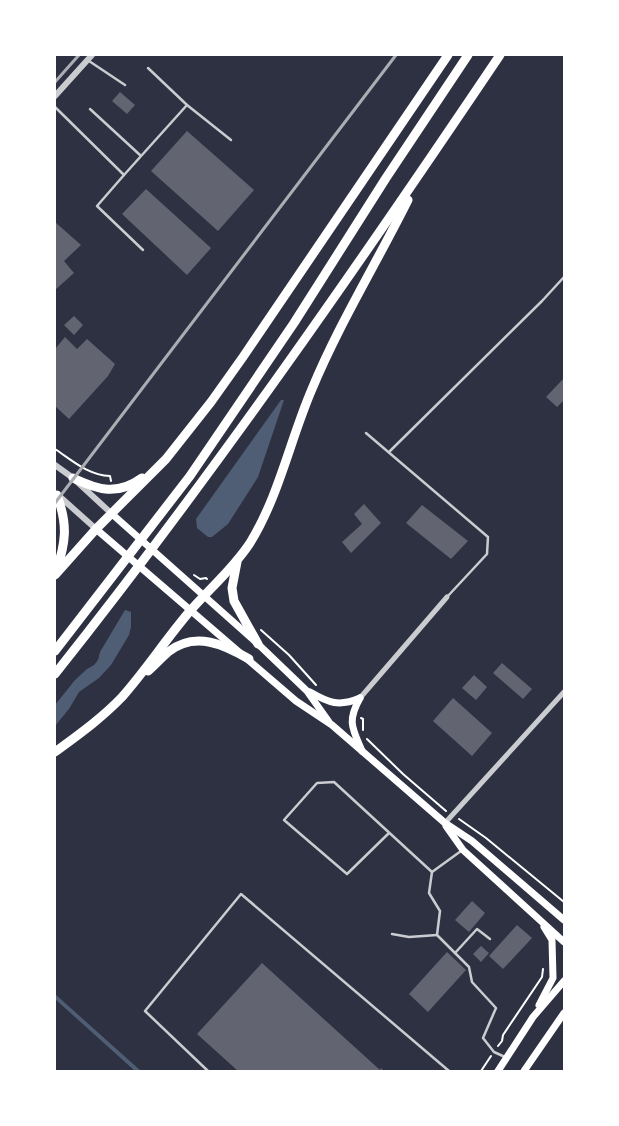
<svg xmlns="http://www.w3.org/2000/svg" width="619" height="1126" viewBox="0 0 619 1126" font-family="Raleway,sans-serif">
	<rect width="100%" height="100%" fill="#2d3142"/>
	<!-- water -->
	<g fill="#4f5d75">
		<polygon points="281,400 284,400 258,477 228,524 212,537 208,537 197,528 196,519"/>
		<polygon points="125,610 131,612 131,627 129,635 111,665 99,678 79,692 69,709 55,726 55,705 75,680 87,669 94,665 98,660 100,652"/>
		<polygon points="55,994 141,1071 135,1071 55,999"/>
	</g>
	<!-- building -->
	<g fill="#626471">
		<polygon points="120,92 135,105 127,114 112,101"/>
		<polygon points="187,131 254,190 218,231 151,171"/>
		<polygon points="146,189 211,248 187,275 122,214"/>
		<polygon points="55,222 81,245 64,261 74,273 55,290"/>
		<polygon points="74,316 83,325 74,335 64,325"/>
		<polygon points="65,337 77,349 87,339 115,364 108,376 69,419 55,406 55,349"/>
		<polygon points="564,378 564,400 557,407 546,397"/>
		<polygon points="364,504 381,523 351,553 342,542 362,524 354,514"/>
		<polygon points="422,505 468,541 451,559 406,523"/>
		<polygon points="502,663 532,689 523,699 493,673"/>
		<polygon points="474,675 487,687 476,700 462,688"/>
		<polygon points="453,698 492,733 472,756 433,721"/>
		<polygon points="472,901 485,913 469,932 455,920"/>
		<polygon points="517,925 532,938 503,969 489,956"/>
		<polygon points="481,946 489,953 481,962 473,954"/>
		<polygon points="447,952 466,970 428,1012 409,994"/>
		<polygon points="262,963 380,1070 381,1068 384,1071 238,1071 197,1034"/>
	</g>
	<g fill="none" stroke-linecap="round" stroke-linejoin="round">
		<!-- path -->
		<g stroke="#fff" stroke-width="2">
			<path d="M55 449C73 461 88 475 110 476L111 481"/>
			<polyline points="194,575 200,579 206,578 207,579"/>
			<polyline points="261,630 289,655 316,685"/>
			<polyline points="361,718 363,719 363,730"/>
			<polyline points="367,739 403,774 446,811"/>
			<polyline points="459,819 486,838 564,902"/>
			<polyline points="498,1046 502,1041 503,1035 542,977 543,969"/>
			<polyline points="481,1071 491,1056"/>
		</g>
		<!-- service -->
		<g stroke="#caccd0" stroke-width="2.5">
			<polyline points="89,61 125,85"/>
			<polyline points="187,105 231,140"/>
			<polyline points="55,107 124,175 187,105 148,68"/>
			<polyline points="90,109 140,155"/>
			<polyline points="124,175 97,206 143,250"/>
			<polyline points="366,433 488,537 487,554 447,597"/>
			<polyline points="389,452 542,301 564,277"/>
			<polyline points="389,833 347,874 284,820 317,783 334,782 432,872 461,851"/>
			<polyline points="432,872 429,893 440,911 437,935 469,967 472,982 496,1008 483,1038 494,1052 505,1057"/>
			<polyline points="392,934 409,937 437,935"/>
			<polyline points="455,953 477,929 490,939"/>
			<polyline points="208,1071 145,1011 241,894 449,1071"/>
		</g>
		<!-- minor -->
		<g stroke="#caccd0" stroke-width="5">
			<polyline points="360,698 447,597"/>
			<polyline points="445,823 564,692"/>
		</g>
		<!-- tertiary -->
		<g stroke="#caccd0" stroke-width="6">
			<polyline points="55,96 92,55"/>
			<polyline points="55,465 73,478 112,514"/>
			<polyline points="58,495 96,529"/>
		</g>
		<!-- secondary -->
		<g stroke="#fff" stroke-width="7">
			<polyline points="112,514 258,644 307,691 329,722"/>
			<polyline points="96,529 296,701 332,725 445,823 472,841 564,920"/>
			<path d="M310 692C329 703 339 707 360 698"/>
			<path d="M360 698C347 721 352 728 362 751"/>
			<polyline points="446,826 463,850 564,942"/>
			<polyline points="539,1005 553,978 552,940 544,927"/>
			<polyline points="498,1071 533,1017 564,981"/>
			<polyline points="524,1071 564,1013"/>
		</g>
		<!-- motorway -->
		<g stroke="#fff" stroke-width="9">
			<path d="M73 478C98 490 117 496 142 478"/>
			<polyline points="237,562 232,588 234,601 258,644"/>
			<path d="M56 572C66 542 68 525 57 495"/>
			<polyline points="55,575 96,529 166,459 211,402 243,357 448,55"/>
			<polyline points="55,651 190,476 294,323 386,178 468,55"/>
			<path d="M148 671C155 665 161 658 168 652 195 631 223 644 249 659"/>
			<path d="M55 674C213 475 358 266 500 55"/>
			<path d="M55 752C78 735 102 718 122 697 146 670 166 639 190 611 210 588 233 569 250 543 279 496 290 440 312 389 339 324 376 264 408 200"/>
		</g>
		<!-- rail -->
		<g stroke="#abadb3" stroke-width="3">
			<polyline points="55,82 79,55"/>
			<polyline points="55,503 396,55"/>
		</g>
	</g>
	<!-- border -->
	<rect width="619" height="1126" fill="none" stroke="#ffffff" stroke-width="112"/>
</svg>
